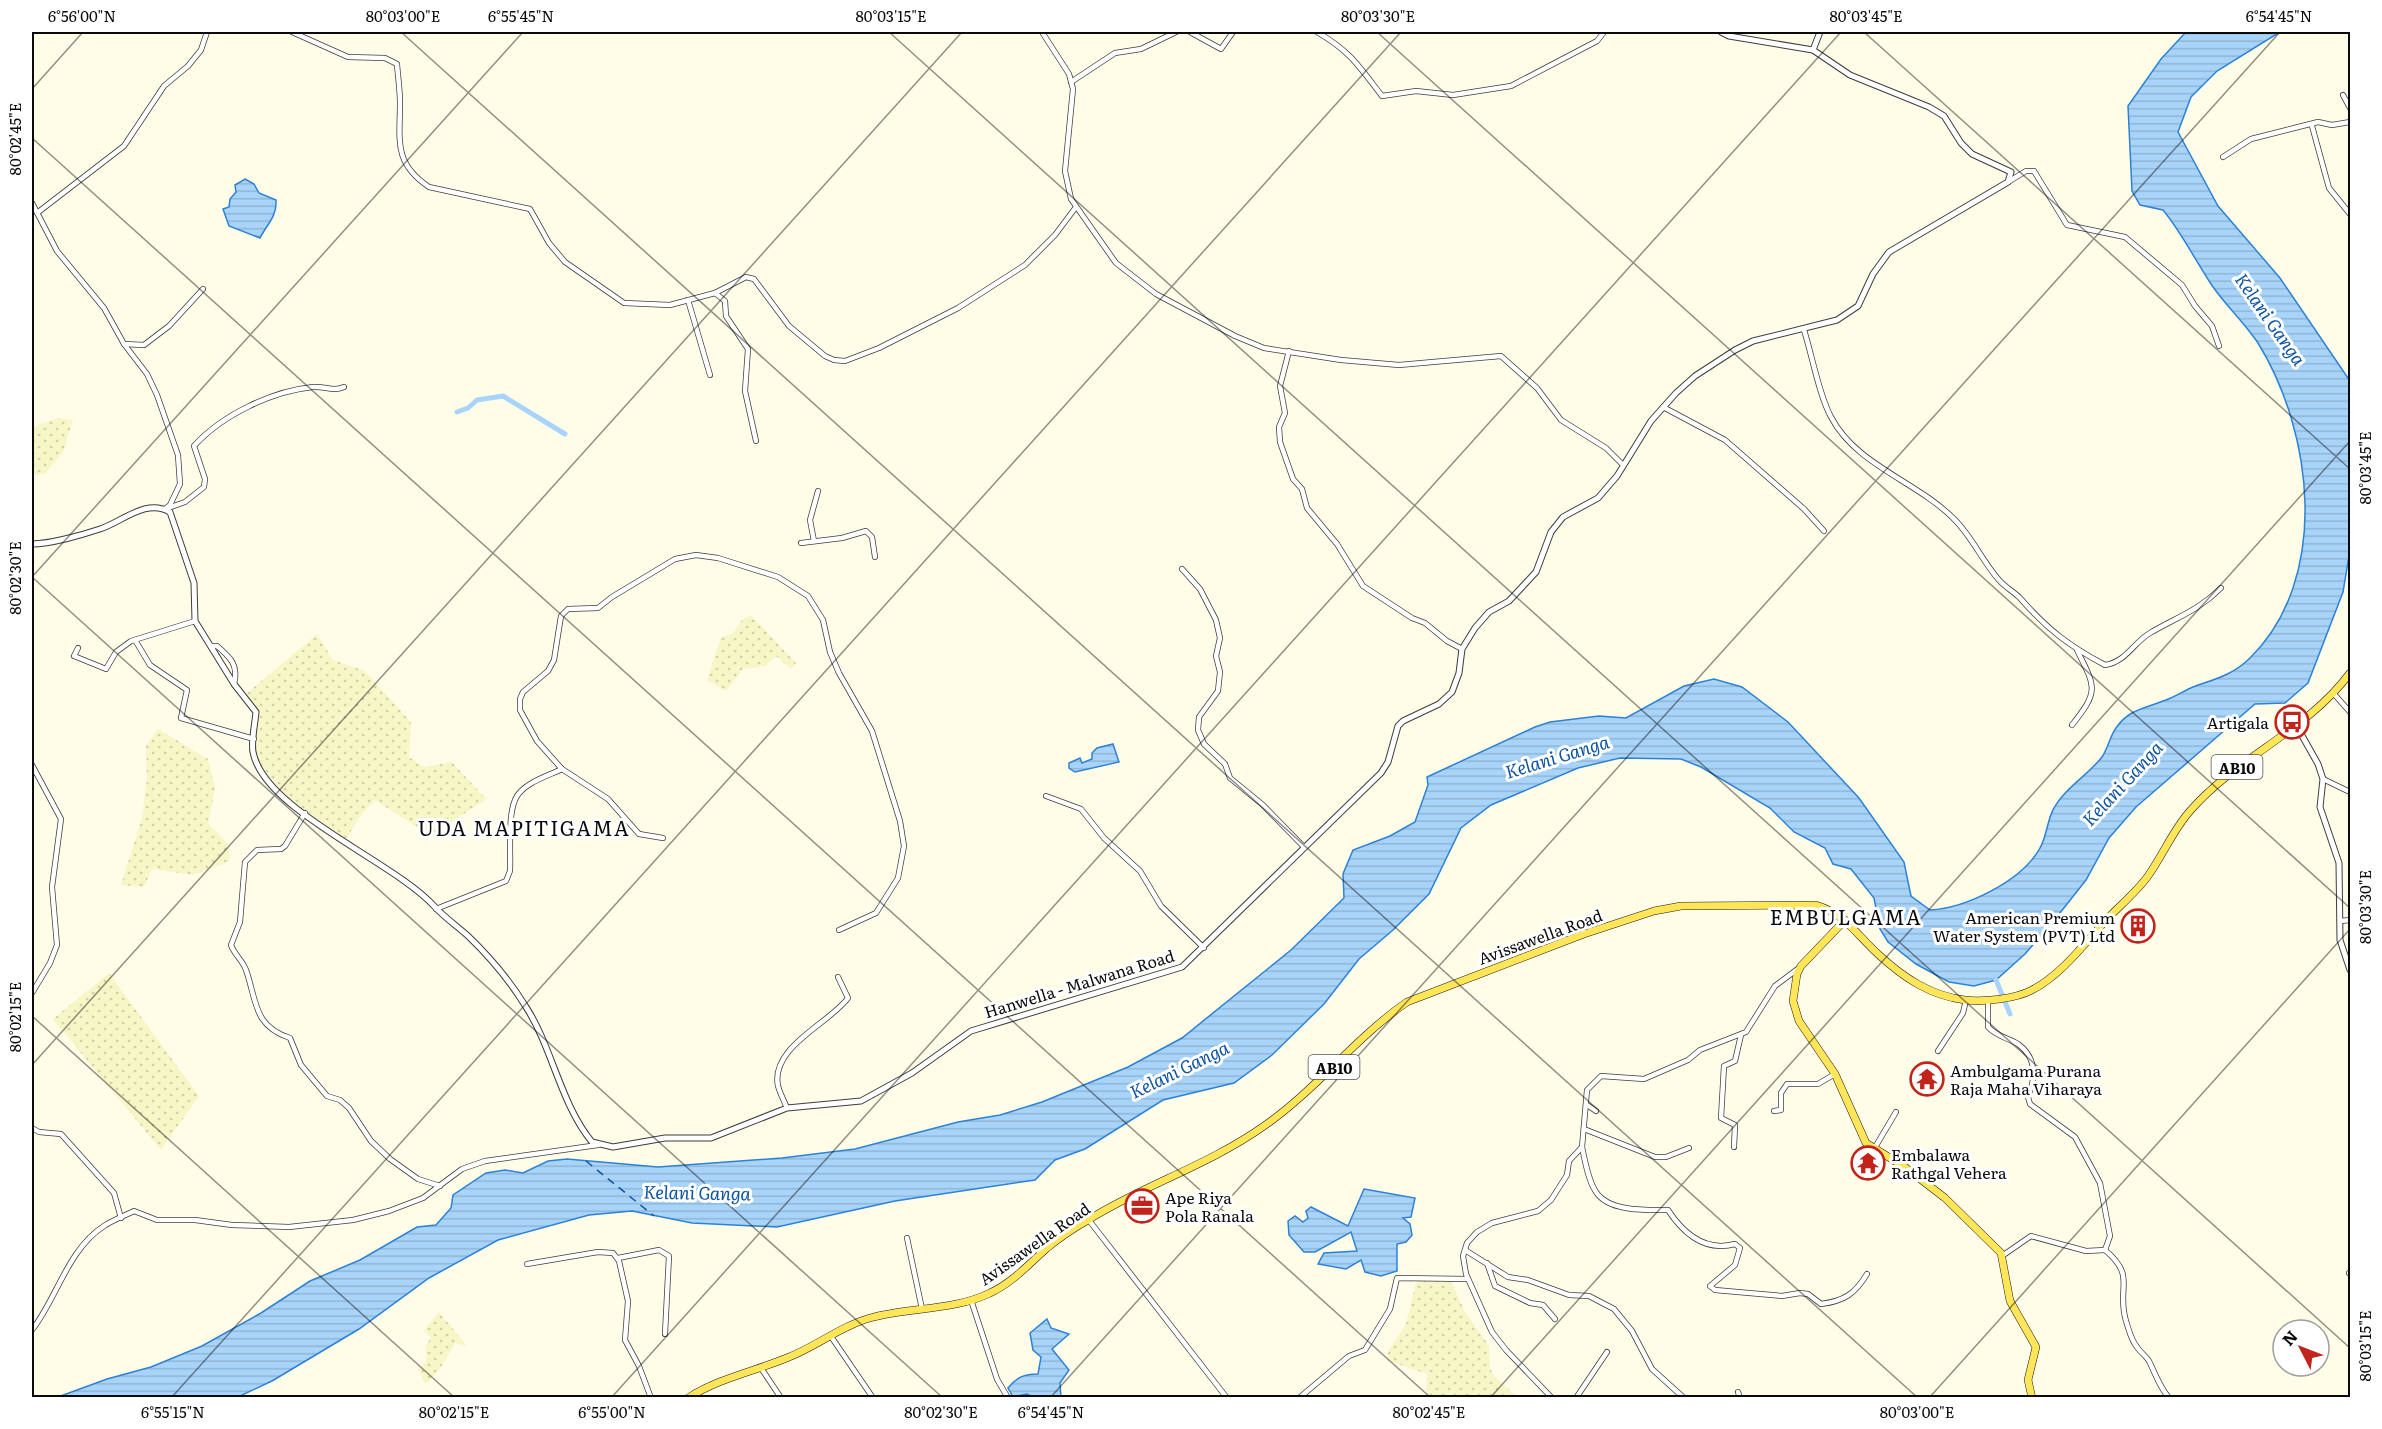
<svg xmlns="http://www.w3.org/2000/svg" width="2382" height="1429" viewBox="0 0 2382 1429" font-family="Literata,serif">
	<defs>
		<pattern id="farmland-dots" width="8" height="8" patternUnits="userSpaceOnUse" patternTransform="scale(1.5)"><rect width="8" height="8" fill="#f6f6c7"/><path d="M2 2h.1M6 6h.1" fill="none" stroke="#d2d2aa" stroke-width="1.8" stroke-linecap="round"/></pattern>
		<pattern id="water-rules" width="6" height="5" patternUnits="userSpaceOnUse" patternTransform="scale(1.5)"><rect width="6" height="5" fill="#a9d4fa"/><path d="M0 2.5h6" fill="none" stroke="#90b5d5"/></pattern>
	</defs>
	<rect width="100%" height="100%" fill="#fffde8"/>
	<!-- farmland -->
	<g fill="url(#farmland-dots)">
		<polygon points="58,418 73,420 63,452 45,474 32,475 32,427"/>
		<polygon points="751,615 796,663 791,669 776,656 765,666 743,669 726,691 707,680 721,637 732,634 742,620"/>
		<polygon points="317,634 333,660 365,671 411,722 409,757 424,767 452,762 486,799 431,836 375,800 363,812 346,839 289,799 259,764 255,750 258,711 246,694"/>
		<polygon points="158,729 208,759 215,789 208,823 228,844 230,861 193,875 152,869 144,887 121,885 142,818 147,779 146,745"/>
		<polygon points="109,973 199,1096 161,1150 53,1019"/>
		<polygon points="1420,1280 1451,1281 1465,1312 1489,1346 1490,1368 1494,1376 1517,1397 1426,1397 1427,1374 1387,1360 1388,1351 1406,1324 1416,1282"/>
		<polygon points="439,1312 467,1346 455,1343 440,1369 427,1383 424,1382 418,1369 426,1362 426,1345 431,1338 424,1330"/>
	</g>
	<!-- water -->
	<g fill="url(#water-rules)" stroke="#2c82d5" stroke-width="1.5">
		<path d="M2186 32H2280L2217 71 2191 97 2178 132 2218 206 2280 278 2350 381V550L2343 592 2308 683 2285 703 2255 704 2136 807 2109 838 2086 880 2056 918 2025 954 1996 980 1974 986 1949 982 1916 964 1888 942 1880 929 1874 898 1851 869 1833 864 1825 848 1794 832 1770 808 1701 767 1681 759 1620 758 1578 768 1491 805 1461 828 1429 894 1393 930 1359 959 1324 1004 1272 1055 1234 1083 1163 1100 1085 1149 1055 1160 1035 1180 895 1201 777 1227 692 1223 632 1211 589 1215 498 1240 429 1278 359 1329 272 1381 238 1397H58L107 1379 151 1367 202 1346 261 1313 310 1281 360 1260 417 1227 436 1225 451 1208 453 1195 486 1173 505 1170 523 1173 548 1161 567 1159 658 1167 782 1158 855 1149 958 1122 1000 1115 1042 1102 1128 1067 1182 1038 1291 950 1344 898 1343 874 1353 850 1390 836 1415 822 1428 785 1427 777 1535 727 1550 722 1599 716 1626 718 1684 686 1714 679 1742 687 1788 722 1859 798 1904 862 1911 896 1930 910C1966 908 2022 881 2040 848 2047 836 2047 820 2054 808 2065 788 2088 775 2102 757 2108 748 2110 736 2116 728 2129 709 2144 709 2163 701 2174 698 2183 691 2193 687 2215 679 2233 675 2250 658 2331 578 2313 432 2258 343 2244 322 2225 305 2211 284 2195 260 2182 233 2163 210L2140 205 2132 191 2128 106 2161 59Z"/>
		<path d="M245 179 254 184 259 193 276 200C277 217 267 224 260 238L229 226 223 209 229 207 230 199 236 192 235 185Z"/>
		<polygon points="1113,744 1119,762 1075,772 1069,768 1069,763 1080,758 1082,763 1092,759 1092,753 1097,748"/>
		<polygon points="1364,1189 1415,1198 1411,1217 1403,1218 1410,1224 1412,1235 1406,1242 1397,1244 1397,1271 1381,1276 1365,1272 1361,1260 1346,1269 1318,1264 1324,1253 1357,1251 1351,1232 1315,1252 1304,1252 1289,1235 1288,1221 1295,1216 1303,1222 1308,1218 1306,1211 1311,1207 1348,1226"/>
		<path d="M1047 1319 1051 1328 1069 1334 1052 1349 1069 1370 1060 1383 1061 1397H1033L1027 1394 1013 1397 1008 1388C1017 1377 1024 1374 1038 1374L1041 1357 1033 1350 1030 1333Z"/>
	</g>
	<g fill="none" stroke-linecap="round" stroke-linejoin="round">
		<!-- canal -->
		<g stroke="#a9d4fa" stroke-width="5">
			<polyline points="457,412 468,408 477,400 503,396 565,434"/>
			<polyline points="1996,980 2010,1014"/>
		</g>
		<!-- ferry -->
		<polyline stroke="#0e54a2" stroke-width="1.5" stroke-dasharray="8 6" stroke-linecap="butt" points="586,1161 654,1216"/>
		<defs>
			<g id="minor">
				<path d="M292 32 348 57 385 58 397 64C398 77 400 90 400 103 400 140 393 163 429 187L530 209 549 243 565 262 624 303 670 305 715 293 746 277 754 279 789 326 825 356 834 360 845 361 879 348 958 308 1025 265 1055 235 1076 207"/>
				<polyline points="1042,32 1069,74 1073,89 1065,171 1071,199 1116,263 1156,294 1235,336 1264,348 1341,360 1399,365 1501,356 1537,388 1561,420 1606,448 1622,464"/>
				<polyline points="1190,32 1221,49 1233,32"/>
				<path d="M1317 32C1350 51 1359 66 1382 96L1416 91 1453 95 1511 86 1597 41 1604 32"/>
				<polyline points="1071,82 1115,53 1141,49 1176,32"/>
				<polyline points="2343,95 2350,108"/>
				<polyline points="2312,126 2329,188 2350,214"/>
				<polyline points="2223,157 2251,139 2318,122 2332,125 2350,122"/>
				<polyline points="2008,182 2026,171 2034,171 2067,225 2125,237 2182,285 2195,306 2212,326 2219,346"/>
				<polyline points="32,203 57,251 104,308 124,344 147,374 157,395 178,455 180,484 170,505 165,509"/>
				<polyline points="37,213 124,146 164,86 188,66 201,50 207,32"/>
				<polyline points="715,293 725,301 726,316 748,349 745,391 756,441"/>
				<polyline points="688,300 710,375"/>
				<path d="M1804 330C1812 355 1819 395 1831 417 1856 465 1916 481 1953 518 1972 536 1982 561 1999 580 2005 587 2014 592 2020 598 2047 629 2069 646 2105 665 2126 662 2134 642 2150 633 2177 617 2198 611 2221 588"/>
				<polyline points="124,344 144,345 169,326 203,289"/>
				<polyline points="1289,351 1280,386 1285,413 1279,427 1280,442 1293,479 1302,489 1307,508 1337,544 1363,586 1412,618 1425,623 1447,641 1462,649"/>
				<polyline points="1663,407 1725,440 1804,509 1824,531"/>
				<path d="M168 508 185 502 204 487 205 479 194 446C222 415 272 391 313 387 326 386 332 392 344 387"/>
				<polyline points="814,541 810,520 818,491"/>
				<polyline points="801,543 842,538 866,531 872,537 875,557"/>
				<polyline points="1182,569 1200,589 1216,620 1220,638 1216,656 1220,672 1218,691 1199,717 1198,730 1204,744 1225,764 1230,778 1263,805 1304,847"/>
				<polyline points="135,640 150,665 187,690 181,718 254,739"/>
				<path d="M211 646H217C230 657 239 665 234 684"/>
				<polyline points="78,648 74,656 106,669 116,652 131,641 195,621"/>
				<polyline points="2334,694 2350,712"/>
				<path d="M2072 725C2099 691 2096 688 2077 650"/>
				<polyline points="32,765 61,819 52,887 57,945 50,963 32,993"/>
				<polyline points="2323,779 2350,792"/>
				<polyline points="1046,796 1081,809 1104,838 1140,871 1161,906 1204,948"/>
				<path d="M305 813 285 846 281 849 257 850 245 862 240 922 231 945C234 954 243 961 246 970 257 1001 253 1026 290 1038L301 1065 327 1096 340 1100 349 1108 371 1141 390 1159 418 1179 440 1186"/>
				<polyline points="663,838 639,834 608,799 562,769 537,741 520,710 520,699 523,692 548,671 554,660 561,616 568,609 598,608 612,597 675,559 696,555 718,558 778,577 808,596 823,620 830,652 839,673 872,731 900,821 904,846 898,878 876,913 839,930"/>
				<path d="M436 909 506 881 510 871C511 853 507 811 517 796 526 782 548 776 562 769"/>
				<polyline points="2341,921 2350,920"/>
				<path d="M1988 1000V1027C1996 1036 2008 1038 2018 1044 2037 1058 2036 1077 2028 1097L2030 1104 2075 1137 2100 1183 2110 1236 2105 1250C2137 1277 2116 1287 2126 1321 2129 1330 2131 1340 2137 1347 2140 1352 2146 1356 2149 1361 2156 1375 2159 1386 2169 1398"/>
				<polyline points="1938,1051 1963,1013 1966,1000"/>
				<polyline points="1587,1105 1596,1111"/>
				<path d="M787 1108C784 1101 780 1093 778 1086 770 1047 830 1023 848 998L838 977"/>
				<polyline points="1774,1111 1781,1110 1781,1093 1787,1084 1818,1084 1835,1074"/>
				<polyline points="32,1128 39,1132 61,1134 114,1193 121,1218"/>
				<polyline points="1584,1129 1655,1157 1666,1157 1689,1148"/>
				<path d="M1582 1147C1585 1161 1588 1180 1596 1192 1609 1212 1647 1210 1668 1210 1683 1233 1705 1252 1735 1244L1740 1248 1735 1265 1710 1286 1715 1290 1782 1296 1800 1293 1808 1294 1821 1304C1844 1301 1855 1294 1867 1274"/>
				<polyline points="1734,1147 1735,1125 1721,1118 1724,1066 1735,1061 1741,1035"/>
				<polyline points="1874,1149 1896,1112"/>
				<polyline points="1088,1219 1227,1398"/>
				<polyline points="907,1238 922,1309"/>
				<polyline points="1465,1250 1508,1277 1528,1280 1569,1295 1589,1296 1614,1309 1632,1331 1652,1369 1684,1398"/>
				<polyline points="2002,1256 2031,1236 2086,1251 2105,1250"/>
				<polyline points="618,1258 659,1250 669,1256 665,1334"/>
				<polyline points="1487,1263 1495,1286 1530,1303 1543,1305 1555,1319"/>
				<polyline points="527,1264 598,1252 613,1253 619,1261 628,1301 625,1340 639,1366 651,1398"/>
				<polyline points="2349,1273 2350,1273"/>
				<polyline points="971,1300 997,1379 1008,1398"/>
				<path d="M32 1330C57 1298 68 1249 104 1226 113 1220 124 1216 134 1211L157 1220H195L232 1225 289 1227 353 1220 389 1211 423 1198 462 1169 485 1161 598 1145"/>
				<polyline points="830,1335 873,1398"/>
				<polyline points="761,1368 781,1398"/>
				<polyline points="1738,1392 1740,1398"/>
				<polyline points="1299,1398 1349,1356 1365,1350 1390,1309 1397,1278 1468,1279"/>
				<polyline points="1552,1398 1506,1350 1492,1332 1466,1274 1463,1256 1467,1243 1477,1232 1492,1223 1538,1211 1551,1200 1567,1175 1569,1161 1582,1147 1587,1090 1601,1076 1644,1079 1688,1060 1700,1050 1746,1032 1775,986 1799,968"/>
				<polyline points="1576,1398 1607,1352"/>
			</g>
			<g id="tertiary">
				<polyline points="1813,50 1820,32"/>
				<path d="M32 544C50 544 82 535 100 529 122 522 146 498 170 512L194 583 195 621 234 684 256 712C255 724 251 741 253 752 264 811 394 861 435 907 444 917 457 926 468 936 490 957 510 981 526 1007 552 1047 561 1105 592 1142L613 1147 665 1138H711L787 1108 861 1101 912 1073 971 1031 1182 967 1381 773 1388 762 1398 726 1403 721 1439 704 1452 692 1459 673 1462 649 1475 628 1489 612 1509 601 1536 572 1551 532 1563 517 1598 498 1617 476 1651 421 1676 393 1695 376 1735 350 1753 341 1837 320 1858 306 1873 274 1889 252 2008 182 2011 172 1972 154 1961 143 1944 116 1929 107 1850 75 1813 50 1729 36 1721 32"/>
				<polyline points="2296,725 2318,764 2323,779 2320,807 2339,863 2340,940 2350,970"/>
			</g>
			<g id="primary">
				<polyline points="1845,920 1801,966 1797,974 1793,1001 1799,1021 1835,1074 1866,1143 1906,1168 1945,1198 2001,1253 2010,1301 2036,1347 2028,1380 2032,1398"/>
				<path d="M688 1398C719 1378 756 1371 789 1357 817 1346 841 1326 870 1318 909 1307 953 1311 990 1293 1012 1283 1029 1264 1047 1248 1059 1238 1074 1228 1088 1220 1144 1185 1209 1165 1264 1126 1316 1090 1355 1038 1407 1002L1584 934 1654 911 1681 906 1816 905C1844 913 1858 936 1879 955 1904 978 1931 996 1965 1000 1984 1002 2015 999 2032 990 2063 974 2087 940 2111 915 2123 903 2138 890 2148 876 2163 855 2173 830 2190 811 2238 756 2307 731 2350 673"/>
			</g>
		</defs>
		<!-- minor casing -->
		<use href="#minor" stroke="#3d3d3d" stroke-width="6"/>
		<!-- tertiary casing -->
		<use href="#tertiary" stroke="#3d3d3d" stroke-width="7"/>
		<!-- primary casing -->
		<use href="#primary" stroke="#1b1b1b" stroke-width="8"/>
		<!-- minor -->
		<use href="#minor" stroke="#fff" stroke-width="4.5"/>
		<!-- tertiary -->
		<use href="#tertiary" stroke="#fff" stroke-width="5"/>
		<!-- primary -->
		<use href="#primary" stroke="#ffe658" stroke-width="7"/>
	</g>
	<!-- ticks -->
	<path fill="none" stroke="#0a0a0a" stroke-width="1.5" stroke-opacity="0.45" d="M401 32 1918 1398M889 32 2350 1348M1377 32 2350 908M1864 32 2350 469M32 89 83 32M32 138 1431 1398M32 577 943 1398M32 577 523 32M32 1016 455 1398M32 1065 962 32M171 1398 1401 32M611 1398 1841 32M1050 1398 2280 32M1490 1398 2350 441M1929 1398 2350 929"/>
	<!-- icons -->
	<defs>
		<symbol id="bus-ring" viewBox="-11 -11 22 22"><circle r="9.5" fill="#fff" stroke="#c2231b" stroke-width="1.5"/><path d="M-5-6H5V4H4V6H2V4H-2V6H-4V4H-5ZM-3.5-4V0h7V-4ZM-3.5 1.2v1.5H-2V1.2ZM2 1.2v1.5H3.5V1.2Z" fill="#c2231b"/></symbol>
		<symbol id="building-ring" viewBox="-11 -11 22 22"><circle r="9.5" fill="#fff" stroke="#c2231b" stroke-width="1.5"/><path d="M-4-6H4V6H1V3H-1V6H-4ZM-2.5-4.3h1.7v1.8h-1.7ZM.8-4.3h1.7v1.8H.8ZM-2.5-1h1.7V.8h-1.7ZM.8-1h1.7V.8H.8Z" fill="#c2231b"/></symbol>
		<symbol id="temple-ring" viewBox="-11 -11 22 22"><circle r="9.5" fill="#fff" stroke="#c2231b" stroke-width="1.5"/><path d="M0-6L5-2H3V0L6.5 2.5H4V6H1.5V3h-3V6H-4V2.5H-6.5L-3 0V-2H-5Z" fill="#c2231b"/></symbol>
		<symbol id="office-ring" viewBox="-11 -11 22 22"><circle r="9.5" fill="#fff" stroke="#c2231b" stroke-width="1.5"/><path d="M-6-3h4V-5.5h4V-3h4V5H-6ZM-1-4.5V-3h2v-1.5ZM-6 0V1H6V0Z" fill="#c2231b"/></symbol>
	</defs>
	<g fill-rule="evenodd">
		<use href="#bus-ring" x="2273" y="703" width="38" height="38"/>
		<use href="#building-ring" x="2119" y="907" width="38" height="38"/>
		<use href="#temple-ring" x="1908" y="1060" width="38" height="38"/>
		<use href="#temple-ring" x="1849" y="1144" width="38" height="38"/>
		<use href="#office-ring" x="1123" y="1187" width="38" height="38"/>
	</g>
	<g text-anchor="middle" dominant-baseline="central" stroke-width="6" stroke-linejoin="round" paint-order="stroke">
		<!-- shield labels -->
		<g fill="#fff" stroke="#545454" stroke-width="1.5">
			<rect x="2211.5" y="755" width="51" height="24" rx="4.5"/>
			<rect x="1308.5" y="1055" width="51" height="24" rx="4.5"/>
		</g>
		<g font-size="15" font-weight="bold" fill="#0a0a0a">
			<text x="2237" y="767">AB10</text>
			<text x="1334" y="1067">AB10</text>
		</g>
		<!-- poi labels -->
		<g font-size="16" fill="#0a0a0a" stroke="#fff" text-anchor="start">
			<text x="2269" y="722" text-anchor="end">Artigala</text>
			<text x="2115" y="917" text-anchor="end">American Premium<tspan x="2115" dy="18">Water System (PVT) Ltd</tspan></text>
			<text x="1950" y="1070">Ambulgama Purana<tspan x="1950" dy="18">Raja Maha Viharaya</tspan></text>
			<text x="1891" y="1154">Embalawa<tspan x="1891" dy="18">Rathgal Vehera</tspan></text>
			<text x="1165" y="1197">Ape Riya<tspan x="1165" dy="18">Pola Ranala</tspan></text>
		</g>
		<!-- street labels -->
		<g font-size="16" fill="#0a0a0a" stroke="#fff">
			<text transform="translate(1540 936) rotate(-20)">Avissawella Road</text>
			<text transform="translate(1079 983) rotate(-17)">Hanwella - Malwana Road</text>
			<text transform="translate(1034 1243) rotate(-35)">Avissawella Road</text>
		</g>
		<!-- water labels -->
		<g font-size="18" font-style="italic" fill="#0e54a2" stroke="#fff">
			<text transform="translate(2271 319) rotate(55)">Kelani Ganga</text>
			<text transform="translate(1557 756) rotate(-17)">Kelani Ganga</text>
			<text transform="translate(2122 783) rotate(-47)">Kelani Ganga</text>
			<text transform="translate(1179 1069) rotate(-26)">Kelani Ganga</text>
			<text transform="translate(697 1192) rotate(1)">Kelani Ganga</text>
		</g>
		<!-- quarter labels -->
		<g font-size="20" letter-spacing="1.5" fill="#0a0a0a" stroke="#fff">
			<text x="524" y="827">UDA MAPITIGAMA</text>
			<text x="1846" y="916">EMBULGAMA</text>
		</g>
	</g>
	<!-- border -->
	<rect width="2382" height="1429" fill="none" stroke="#ffffff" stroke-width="66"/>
	<!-- north arrow -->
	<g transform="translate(2301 1348) rotate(312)"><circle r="28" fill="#ffffff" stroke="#9d9d9d" stroke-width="1.5"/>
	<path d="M0-4.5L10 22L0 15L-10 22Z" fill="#c2231b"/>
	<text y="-9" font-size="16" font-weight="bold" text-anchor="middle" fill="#0a0a0a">N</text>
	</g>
	<rect x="33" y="33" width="2316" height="1363" fill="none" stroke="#0a0a0a" stroke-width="2"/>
	<g font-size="15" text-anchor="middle" fill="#0a0a0a">
		<text x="82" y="22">6°56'00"N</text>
		<text x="403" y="22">80°03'00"E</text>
		<text x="521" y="22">6°55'45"N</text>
		<text x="891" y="22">80°03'15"E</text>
		<text x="1378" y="22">80°03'30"E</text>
		<text x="1866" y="22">80°03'45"E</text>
		<text x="2279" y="22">6°54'45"N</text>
		<text transform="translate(16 139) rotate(-90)" y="5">80°02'45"E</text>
		<text transform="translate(2366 468) rotate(-90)" y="5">80°03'45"E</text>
		<text transform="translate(16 578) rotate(-90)" y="5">80°02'30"E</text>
		<text transform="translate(2366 907) rotate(-90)" y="5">80°03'30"E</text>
		<text transform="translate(16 1017) rotate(-90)" y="5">80°02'15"E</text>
		<text transform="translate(2366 1346) rotate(-90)" y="5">80°03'15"E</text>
		<text x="173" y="1418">6°55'15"N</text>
		<text x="454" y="1418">80°02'15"E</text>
		<text x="612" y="1418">6°55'00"N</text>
		<text x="941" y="1418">80°02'30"E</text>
		<text x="1051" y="1418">6°54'45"N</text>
		<text x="1429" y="1418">80°02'45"E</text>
		<text x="1917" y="1418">80°03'00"E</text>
	</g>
</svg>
